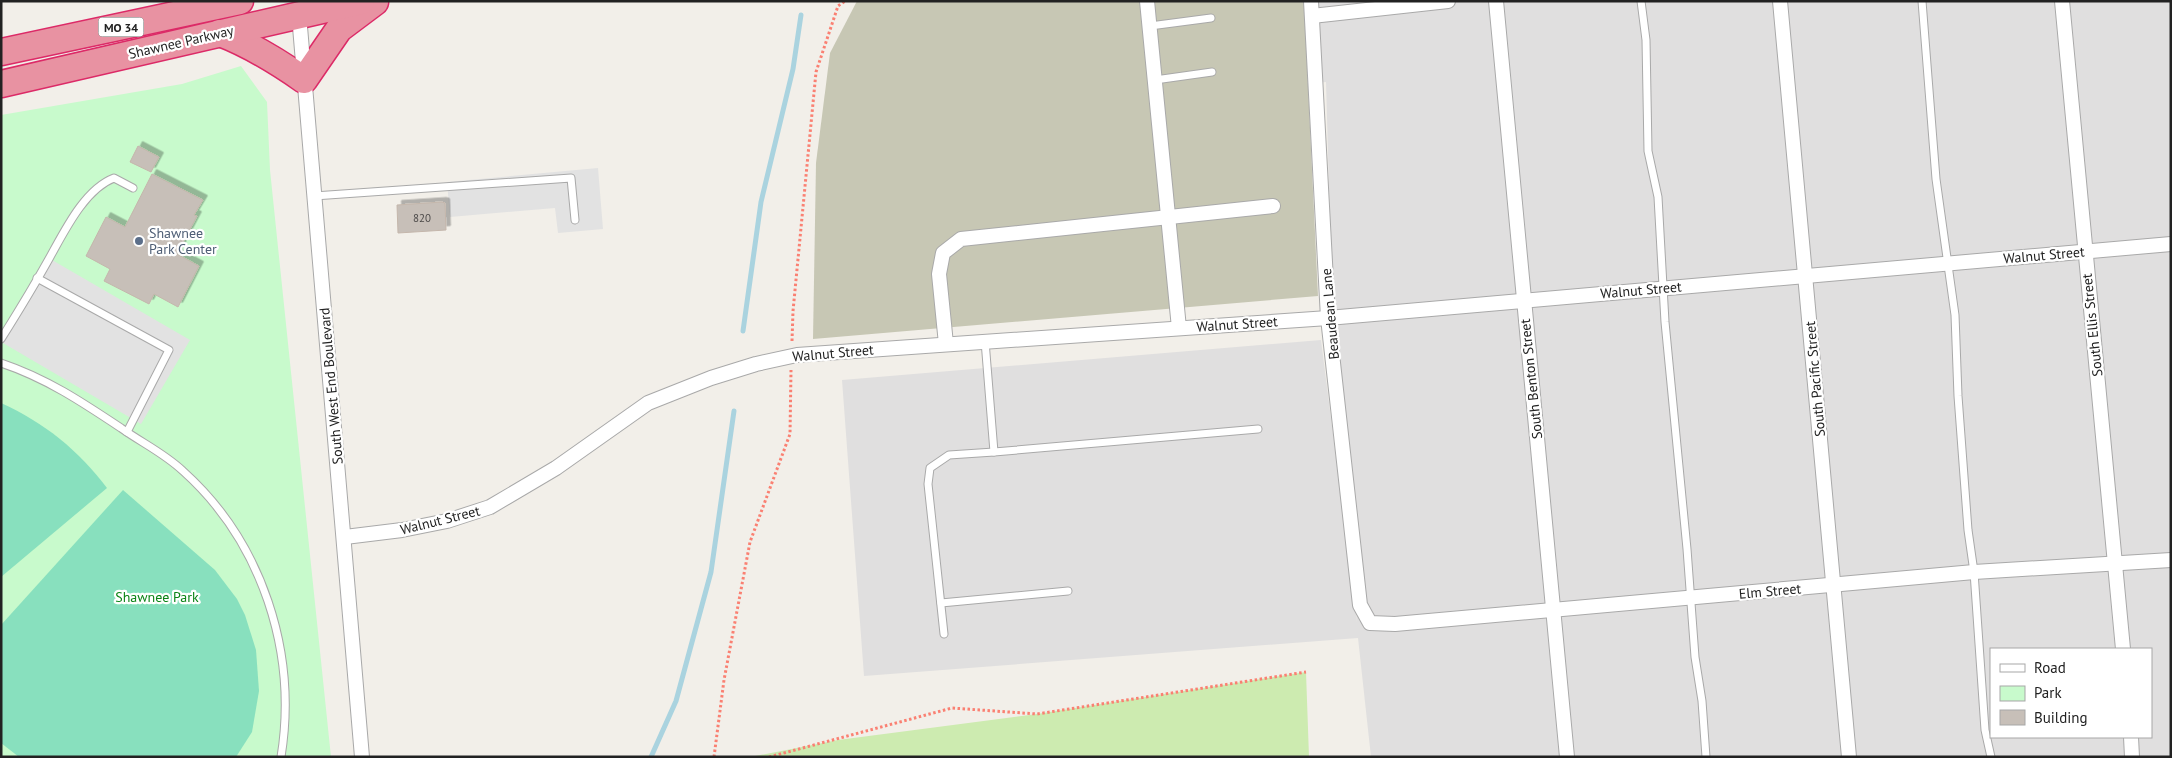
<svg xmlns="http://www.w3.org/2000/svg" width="2172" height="758" viewBox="0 0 2172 758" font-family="'PT Sans',sans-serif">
	<defs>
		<filter id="shadow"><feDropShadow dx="4.5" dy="-4.5" stdDeviation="0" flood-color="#0004"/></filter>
	</defs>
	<rect width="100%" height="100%" fill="#f2efe9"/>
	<!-- residential -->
	<path fill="#e0dfdf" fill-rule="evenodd" d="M1304 1H2171V757H1371L1358 638 864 676 842 380 1321 340 1357 622 1332 298 1326 82 1308 84ZM1991 649H2151V737H1991Z"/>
	<!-- construction -->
	<polygon fill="#c7c7b4" points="857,1 1304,1 1318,296 813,339 816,163 830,53"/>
	<!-- grass -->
	<polygon fill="#cdebb0" points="1306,672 1309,757 750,757 838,740 1037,714"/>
	<!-- park -->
	<polygon fill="#c8facc" points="241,66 267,102 270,170 331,757 1,757 1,115 182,84"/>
	<!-- pitch -->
	<g fill="#88e0be">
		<path d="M1 403C45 423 78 450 107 488L1 577Z"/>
		<polygon points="123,490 215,570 237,599 245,615 256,650 259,691 252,732 236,757 19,757 1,743 1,625"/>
	</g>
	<!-- parking -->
	<g fill="#e2e2e2">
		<polygon points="598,168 603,229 558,233 555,208 450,217 447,182"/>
		<polygon points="52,260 190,340 141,424 3,343"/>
	</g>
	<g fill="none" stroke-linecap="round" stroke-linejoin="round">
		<!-- stream -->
		<g stroke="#aad3df" stroke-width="5">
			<polyline points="743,331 761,202 793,69 801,15"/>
			<polyline points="651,757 676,701 711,572 734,411"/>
		</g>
	</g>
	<!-- building -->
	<g fill="#c7bfb8" stroke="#c4b6ab" filter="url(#shadow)">
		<polygon points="138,146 159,157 151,172 130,162"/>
		<polygon points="152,174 203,200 194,215 197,216 177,254 199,266 178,307 154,294 149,304 104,281 110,269 86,256 106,217 125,227"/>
		<polygon points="442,202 445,203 446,230 398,233 397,205"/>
	</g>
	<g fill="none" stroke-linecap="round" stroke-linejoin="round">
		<defs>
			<g id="lane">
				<polyline points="1641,1 1646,40 1648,151 1658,197 1665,322 1687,549 1695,657 1702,701 1706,757"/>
				<polyline points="1922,1 1936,179 1955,315 1958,396 1968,530 1974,572 1985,730 1991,757"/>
				<polyline points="1150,26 1211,18"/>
				<polyline points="1155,80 1212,72"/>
				<polyline points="314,196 571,178 575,220"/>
				<polyline points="37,278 169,350 127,432"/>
				<path d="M1 339C18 312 35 284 50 257 65 230 85 189 114 178L133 188"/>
				<polyline points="985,341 994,452 1258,429"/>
				<path d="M1 363C46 378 82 402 121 428 142 443 164 453 183 471 262 542 298 652 281 757"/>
				<polyline points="941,603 1068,591"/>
				<polyline points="944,634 928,484 930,468 949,455 994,452"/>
			</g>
			<g id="street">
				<polyline points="1147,1 1179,328"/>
				<polyline points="1311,1 1328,318 1360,605 1370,623 1395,624 1974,572 2171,560"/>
				<polyline points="1496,1 1567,757"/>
				<polyline points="1780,1 1849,757"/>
				<polyline points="2062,1 2123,649"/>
				<polyline points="299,15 362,757"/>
				<polyline points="1312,16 1448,1"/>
				<polyline points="946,344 939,274 943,253 961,239 1273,206"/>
				<polyline points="345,537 402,530 447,521 490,507 556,468 648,403 711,378 756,364 797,355 1328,318 2171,244"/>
				<polyline points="2131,737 2132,757"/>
			</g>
			<g id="highway">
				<path d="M220 33C251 45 277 61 304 80L339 29 375 2"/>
				<polyline points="1,52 240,1"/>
				<polyline points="1,84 361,1"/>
			</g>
		</defs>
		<!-- lane casing -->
		<use href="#lane" stroke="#a9a9a9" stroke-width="9"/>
		<!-- street casing -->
		<use href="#street" stroke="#a9a9a9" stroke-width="16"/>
		<!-- highway casing -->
		<use href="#highway" stroke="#dc2a67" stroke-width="29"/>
		<!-- path -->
		<g stroke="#fa8072" stroke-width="3" stroke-dasharray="2.5 2.5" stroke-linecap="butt">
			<polyline points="792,341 793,311 816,72 838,6 845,1"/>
			<polyline points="714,757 724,680 750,542 790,434 791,370"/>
			<polyline points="769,757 952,708 1037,714 1306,672"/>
		</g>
		<!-- lane -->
		<use href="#lane" stroke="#fff" stroke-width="7"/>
		<!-- street -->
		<use href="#street" stroke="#fff" stroke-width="14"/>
		<!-- highway -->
		<use href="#highway" stroke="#e892a2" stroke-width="26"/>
	</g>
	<!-- markers -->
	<circle fill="#5c6f8a" stroke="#fff" stroke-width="2" cx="139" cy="241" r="5"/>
	<g text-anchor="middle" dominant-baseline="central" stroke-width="4.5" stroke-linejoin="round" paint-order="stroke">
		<!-- number labels -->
		<g font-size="11" fill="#4b4948">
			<text x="422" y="218">820</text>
		</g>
		<!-- shield labels -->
		<rect fill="#fff" stroke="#646464" stroke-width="1" x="98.5" y="17.5" width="45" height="19" rx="4"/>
		<g font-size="12" font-weight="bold" fill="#222">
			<text x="121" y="27">MO 34</text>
		</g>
		<!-- street labels -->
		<g font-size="14" fill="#222" stroke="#fff">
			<text transform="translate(181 42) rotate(-13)">Shawnee Parkway</text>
			<text transform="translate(2044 255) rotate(-5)">Walnut Street</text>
			<text transform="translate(1641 290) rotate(-5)">Walnut Street</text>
			<text transform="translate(1330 314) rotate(-95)">Beaudean Lane</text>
			<text transform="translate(1237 324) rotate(-4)">Walnut Street</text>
			<text transform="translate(2092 325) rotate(-96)">South Ellis Street</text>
			<text transform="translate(833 353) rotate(-5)">Walnut Street</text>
			<text transform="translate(1531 379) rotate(-96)">South Benton Street</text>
			<text transform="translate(1815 379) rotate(-95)">South Pacific Street</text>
			<text transform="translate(331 386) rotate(-95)">South West End Boulevard</text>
			<text transform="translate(440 520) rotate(-14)">Walnut Street</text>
			<text transform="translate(1770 591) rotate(-5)">Elm Street</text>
		</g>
		<!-- service labels -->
		<g font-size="14" fill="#4e5e75" stroke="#fff" text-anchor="start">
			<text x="149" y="233">Shawnee<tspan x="149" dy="16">Park Center</tspan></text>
		</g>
		<!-- park labels -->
		<g font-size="14" fill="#0c8416" stroke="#fff">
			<text x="157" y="597">Shawnee Park</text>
		</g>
	</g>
	<!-- border -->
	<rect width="2172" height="758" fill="none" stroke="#222222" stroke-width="5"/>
	<!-- legend -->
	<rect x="1990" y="648" width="162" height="90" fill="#ffffff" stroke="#a7a7a7"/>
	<rect x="2000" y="664" width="25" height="8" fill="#ffffff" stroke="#a7a7a7"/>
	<text x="2034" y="673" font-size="15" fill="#222222">Road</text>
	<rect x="2000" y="686" width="25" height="15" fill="#c8facc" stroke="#a7a7a7"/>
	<text x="2034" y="698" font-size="15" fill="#222222">Park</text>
	<rect x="2000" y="710" width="25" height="15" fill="#c7bfb8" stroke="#a7a7a7"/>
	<text x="2034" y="723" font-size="15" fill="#222222">Building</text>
</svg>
